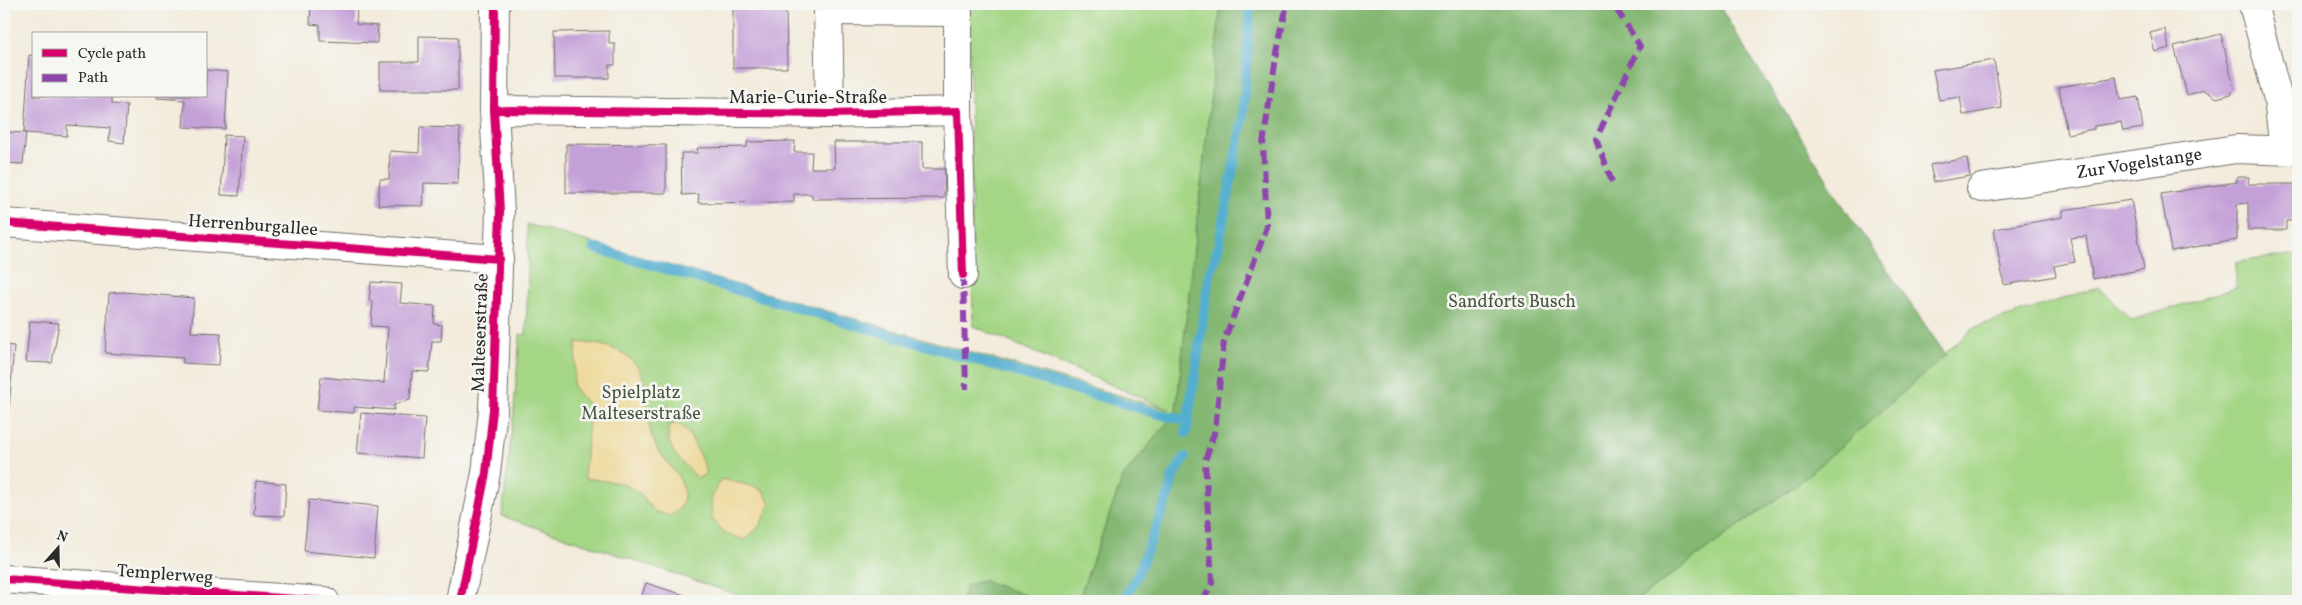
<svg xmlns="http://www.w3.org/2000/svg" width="2302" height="605" viewBox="0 0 2302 605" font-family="Vollkorn,serif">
	<rect width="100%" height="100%" fill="#f6f6f2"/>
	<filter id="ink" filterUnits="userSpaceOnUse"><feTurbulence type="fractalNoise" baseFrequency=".02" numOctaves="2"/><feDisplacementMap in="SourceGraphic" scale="10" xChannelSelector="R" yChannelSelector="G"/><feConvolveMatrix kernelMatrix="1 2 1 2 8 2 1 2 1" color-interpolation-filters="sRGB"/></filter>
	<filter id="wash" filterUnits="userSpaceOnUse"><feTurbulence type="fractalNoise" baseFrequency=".0096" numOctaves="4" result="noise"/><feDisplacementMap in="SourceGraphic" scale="20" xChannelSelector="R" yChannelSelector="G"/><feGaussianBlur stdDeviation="1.12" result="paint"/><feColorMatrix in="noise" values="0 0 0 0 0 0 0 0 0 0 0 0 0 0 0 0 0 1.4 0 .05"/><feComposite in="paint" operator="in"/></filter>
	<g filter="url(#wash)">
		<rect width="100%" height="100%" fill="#f3ebdb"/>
		<!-- green -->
		<g fill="#a4d685" stroke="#688058">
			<polygon points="969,4 1221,4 1176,412 1123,477 1078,601 1042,601 984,581 966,585 962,601 756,601 502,516 513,421 520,334 526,335 528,272 527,224 1170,410 973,326"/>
			<polygon points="2298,254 2298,601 1635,601 1800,482 1975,327 2099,287 2132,320 2236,288 2236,262"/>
		</g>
		<!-- forest -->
		<g fill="#83b772" stroke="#57714e">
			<polygon points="1221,4 1744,4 1721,9 1849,215 1946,355 1800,482 1635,601 1078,601 1123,477 1176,412"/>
			<polygon points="984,581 1042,601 962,601 966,585"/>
		</g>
		<!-- sand -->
		<g fill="#eeda9e" stroke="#8c8264">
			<path d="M577 342C599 344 620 346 636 365 653 385 643 418 654 442 661 460 684 474 684 495 684 504 678 512 670 516L654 511 641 494 621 483 584 478 590 408 573 386Z"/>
			<path d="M672 424C675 424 678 424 680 425 690 430 704 463 706 474L698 478C685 466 658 442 672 424Z"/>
			<polygon points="721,479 756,487 765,493 770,505 760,525 746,540 726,534 712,519 711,497"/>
		</g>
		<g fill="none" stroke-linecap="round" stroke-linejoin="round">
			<!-- stream -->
			<g stroke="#52aed0" stroke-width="10">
				<polyline points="594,248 1166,416 1188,420"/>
				<polyline points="1186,433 1210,272 1218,249 1243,116 1250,4"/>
				<polyline points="1124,601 1137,576 1170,491 1172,478 1185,457"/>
			</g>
		</g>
		<g id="blocks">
			<!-- building -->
			<g fill="#c4a0d8">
				<polygon points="311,4 357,7 356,24 378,26 377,43 320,41 320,25 310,24"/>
				<polygon points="733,4 786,4 787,68 733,68"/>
				<polygon points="2165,29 2169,48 2155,52 2150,33"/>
				<polygon points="609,31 609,44 615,44 615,65 609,65 609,78 555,78 554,32"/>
				<polygon points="2221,34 2234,88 2231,94 2217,98 2204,90 2187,95 2174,46"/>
				<polygon points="419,36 458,37 458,90 380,90 380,62 419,62"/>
				<polygon points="29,55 34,56 34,96 112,96 112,104 127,105 124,143 109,141 110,128 67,125 67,136 24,133"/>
				<polygon points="1994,60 2002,108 1963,115 1960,97 1939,100 1933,70"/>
				<polygon points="206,70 228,72 225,129 183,127 185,100 157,98 157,96 206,96"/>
				<polygon points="2116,77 2120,100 2138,97 2143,128 2123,131 2121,122 2094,126 2094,129 2067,134 2059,87"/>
				<polygon points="420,127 460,128 458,184 424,183 423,206 378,205 380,179 389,179 390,151 419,153"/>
				<polygon points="6,132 26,133 23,164 4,163"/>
				<polygon points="224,135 243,136 239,196 221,195"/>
				<polygon points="795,141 794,152 812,152 811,168 835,168 834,142 922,142 922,169 945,169 944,198 812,199 812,194 794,194 794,202 698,203 699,194 682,195 681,153 698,153 697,148 747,147 747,142"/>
				<polygon points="566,144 666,145 666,193 566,193"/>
				<polygon points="1967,158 1970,176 1934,182 1930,165"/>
				<polygon points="2237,177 2249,177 2248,184 2298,184 2298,221 2286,221 2286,230 2248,230 2248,203 2237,204 2237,240 2171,251 2161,194 2237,182"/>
				<polygon points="2131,200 2144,269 2093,279 2086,236 2070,238 2075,262 2054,266 2056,276 2004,285 1994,229 2063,217 2063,210"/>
				<polygon points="371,282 402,284 400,303 435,306 434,324 442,325 441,341 432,341 429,372 412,371 410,400 394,405 394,410 354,407 354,413 317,410 321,377 384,383 388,327 371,326 373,301 369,301"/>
				<polygon points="124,292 194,298 191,332 221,333 219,365 183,363 183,358 105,353 109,293"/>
				<polygon points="30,321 59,323 52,363 26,362"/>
				<polygon points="4,345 14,346 8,421 4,421"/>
				<polygon points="361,413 425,418 422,458 357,453"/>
				<polygon points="256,481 286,484 284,516 254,515"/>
				<polygon points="309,500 378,506 374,558 304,551"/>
				<polygon points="646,583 687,596 685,601 640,601"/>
			</g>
		</g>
	</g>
	<g filter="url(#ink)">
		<use href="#blocks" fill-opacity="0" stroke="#716e69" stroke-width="1"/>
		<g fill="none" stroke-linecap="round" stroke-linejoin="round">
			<defs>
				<g id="minor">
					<polyline points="828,4 830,114"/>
					<polyline points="2253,4 2278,99 2284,150"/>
					<polyline points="828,11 958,12 958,111"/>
					<polyline points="494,110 830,114 958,111 963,275"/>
					<path id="s1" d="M1981 188 2236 149 2298 151"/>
					<polyline points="4,223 499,259"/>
					<polyline points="4,579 325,601"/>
					<polyline points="460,601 486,473 493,410 500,212 494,110 495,4"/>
				</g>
			</defs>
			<!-- minor casing -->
			<use href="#minor" stroke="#716e69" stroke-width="30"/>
			<!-- minor -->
			<use href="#minor" stroke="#fff" stroke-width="28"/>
			<!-- quiet -->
			<g stroke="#8e44ad" stroke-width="6" stroke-dasharray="12 6" stroke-linecap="butt">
				<polyline points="1612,182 1596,139 1640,46 1613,4"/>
				<polyline points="963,275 966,389"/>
				<polyline points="1203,601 1212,583 1205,461 1215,430 1224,341 1267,227 1263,144 1276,57 1287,4"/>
			</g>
			<defs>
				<g id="cycleway">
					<polyline points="494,110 830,114 958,111 963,275"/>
					<polyline points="4,223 499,259"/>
					<polyline points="4,579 325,601"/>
					<polyline points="460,601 486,473 493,410 500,212 494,110 495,4"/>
				</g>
			</defs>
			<!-- cycleway casing -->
			<use href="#cycleway" stroke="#f6f6f2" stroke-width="11"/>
			<!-- cycleway -->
			<use href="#cycleway" stroke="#d6006c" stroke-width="8"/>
		</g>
		<!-- trees -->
		<circle fill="#969987" cx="666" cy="415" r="8"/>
	</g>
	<g text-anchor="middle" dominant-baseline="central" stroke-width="5" stroke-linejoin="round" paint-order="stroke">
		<!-- street labels -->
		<g font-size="18" fill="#2b2b2b" stroke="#f6f6f2">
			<text x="808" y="98">Marie-Curie-Straße</text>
			<text stroke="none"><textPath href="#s1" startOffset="160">Zur Vogelstange</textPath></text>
			<text transform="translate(253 226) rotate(4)">Herrenburgallee</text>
			<text transform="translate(481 333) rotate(-88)">Malteserstraße</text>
			<text transform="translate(165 575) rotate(4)">Templerweg</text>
		</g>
		<!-- park labels -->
		<g font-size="18" fill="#495642" stroke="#f6f6f2">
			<text x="1512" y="302">Sandforts Busch</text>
			<text x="641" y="393">Spielplatz<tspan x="641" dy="21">Malteserstraße</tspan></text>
		</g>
	</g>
	<!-- margin -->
	<rect width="2302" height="605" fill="none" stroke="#f6f6f2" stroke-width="20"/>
	<!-- legend -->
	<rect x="32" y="32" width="175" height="65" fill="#f6f6f2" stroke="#a5a5a2"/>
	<rect x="42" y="49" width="25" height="8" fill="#d6006c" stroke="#a5a5a2"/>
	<text x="78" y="58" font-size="15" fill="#2b2b2b">Cycle path</text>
	<rect x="42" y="74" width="25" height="8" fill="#8e44ad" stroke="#a5a5a2"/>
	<text x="78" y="82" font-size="15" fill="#2b2b2b">Path</text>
	<!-- north arrow -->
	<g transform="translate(58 548) rotate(20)" stroke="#f6f6f2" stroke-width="4" paint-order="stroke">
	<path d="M0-4L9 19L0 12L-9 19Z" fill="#2b2b2b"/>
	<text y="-8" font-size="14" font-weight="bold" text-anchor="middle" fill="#2b2b2b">N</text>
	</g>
</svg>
